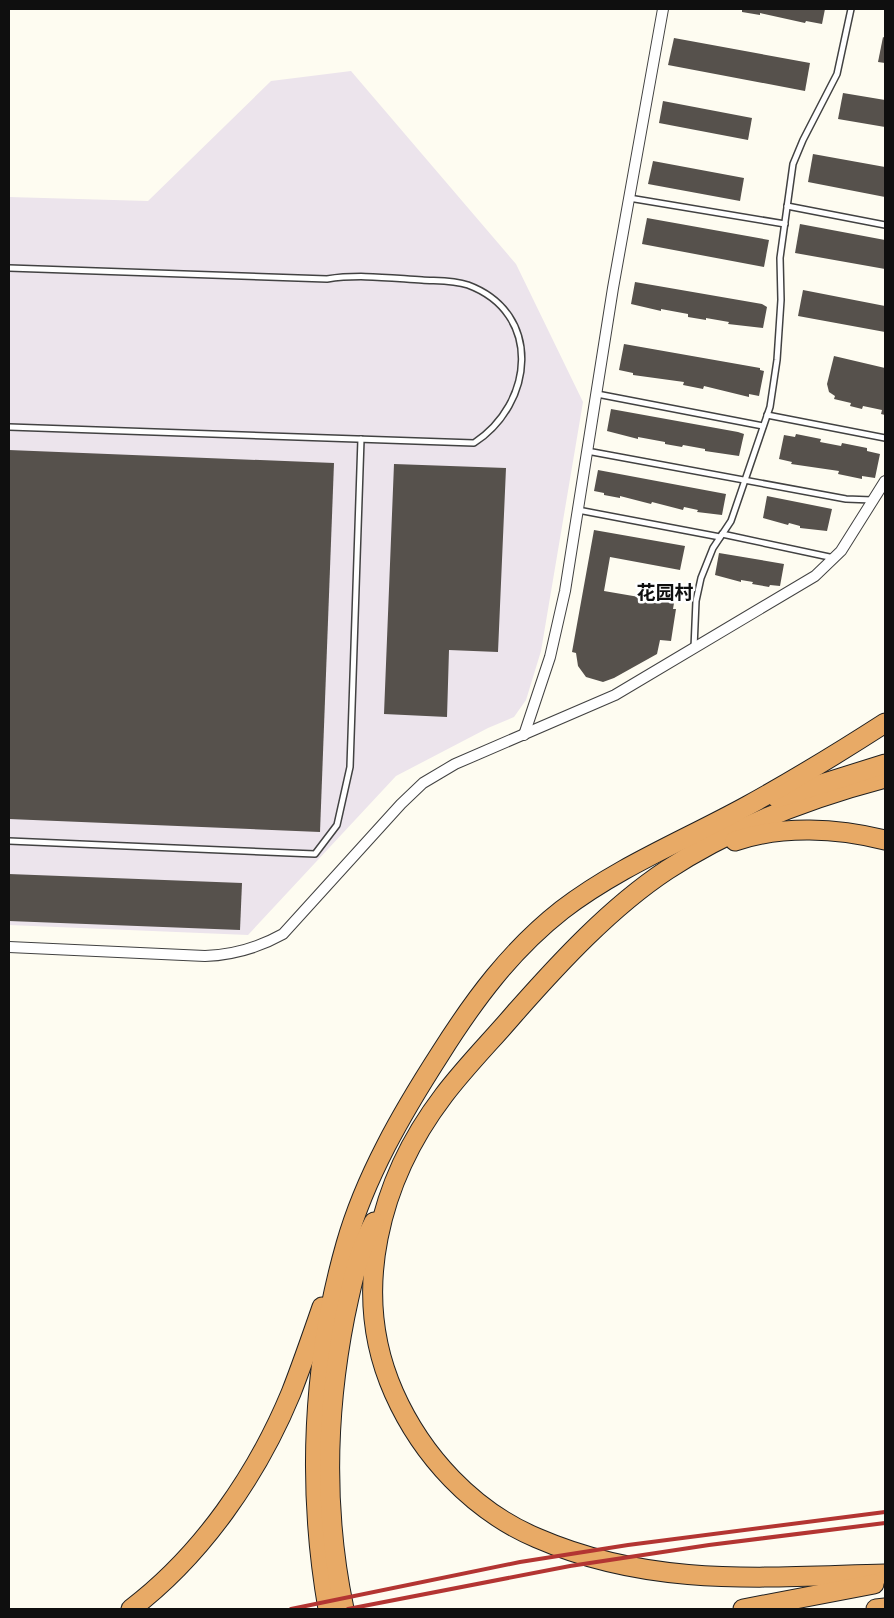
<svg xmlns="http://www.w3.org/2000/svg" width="894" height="1618" viewBox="0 0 894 1618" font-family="'Playfair Display','Noto Sans SC',serif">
	<rect width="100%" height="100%" fill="#fefcf1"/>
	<!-- industrial -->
	<polygon fill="#ece4ec" points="351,71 516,264 583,402 541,651 526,700 514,717 488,728 396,776 248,935 9,925 9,197 148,201 271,81"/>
	<!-- building -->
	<g fill="#56514c">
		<polygon points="742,9 825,9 822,24 806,21 805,23 760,13 760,15 742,12"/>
		<polygon points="883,37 885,38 885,63 878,62"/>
		<polygon points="674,38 810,63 805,91 668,65"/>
		<polygon points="843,93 885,100 885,127 838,119"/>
		<polygon points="663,101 752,118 748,140 659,123"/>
		<polygon points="813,154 885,167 885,197 808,182"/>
		<polygon points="653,161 744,178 740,201 648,184"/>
		<polygon points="647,218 769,240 764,267 642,244"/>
		<polygon points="800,224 885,240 885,269 795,253"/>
		<polygon points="635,282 762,304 767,307 763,328 728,324 729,322 706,318 706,320 688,317 688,314 661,309 661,311 631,304"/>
		<polygon points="803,290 885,306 885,332 798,316"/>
		<polygon points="624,344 760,368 760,370 764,371 759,396 749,394 749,397 704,386 703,389 683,385 684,382 633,375 633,373 619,370"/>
		<polygon points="834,356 885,368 885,415 881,414 882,410 863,406 862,409 850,406 851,403 834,399 835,396 829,392 827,384"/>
		<polygon points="611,409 738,432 744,434 739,456 705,451 705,449 683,445 682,447 665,444 665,442 638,437 638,439 607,431"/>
		<polygon points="796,434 821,439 820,442 841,446 842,443 867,448 867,451 880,454 875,478 862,476 862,479 838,474 839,471 791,464 792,462 779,459 784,435 795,437"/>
		<polygon points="9,450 334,463 320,832 9,819"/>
		<polygon points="394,464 506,468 498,652 449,650 447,717 384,714"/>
		<polygon points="598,470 726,494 722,515 697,512 698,510 684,507 683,510 652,502 651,504 620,496 620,498 604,495 604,493 594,491"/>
		<polygon points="767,496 832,509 827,531 800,528 800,526 789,523 788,525 763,518"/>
		<polygon points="594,530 685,546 680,570 610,557 604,591 674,603 673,609 676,609 671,641 660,640 657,654 614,678 603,682 586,677 578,666 576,653 572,652"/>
		<polygon points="719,553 784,564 780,586 770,585 769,587 752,584 753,582 741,580 741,582 715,575"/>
		<polygon points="9,874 242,883 240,930 9,921"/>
	</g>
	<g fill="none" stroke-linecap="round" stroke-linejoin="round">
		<defs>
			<g id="lane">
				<polyline points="629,198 785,224"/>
				<polyline points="787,206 885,225"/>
				<path d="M9 268 327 279C359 274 390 278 422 280 437 281 453 280 468 285 543 313 534 404 474 443L9 427"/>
				<polyline points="597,394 763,426"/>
				<polyline points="767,415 885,438"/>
				<polyline points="587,451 846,499 872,500"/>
				<polyline points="578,510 720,537"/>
				<polyline points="722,534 834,558"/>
				<polyline points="694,648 696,601 701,578 713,548 731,521 770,407 777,360 781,300 780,258 793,164 803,140 837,74 851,9"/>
				<polyline points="9,841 315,854 337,825 350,767 361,439"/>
			</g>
			<g id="street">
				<polyline points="524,735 550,657 565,591 613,288 663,9"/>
				<path d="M9 947 205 956C234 955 258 948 283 934L401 804 423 783 455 764 615 695 815 576 841 551 885 481"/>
			</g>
			<g id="highway">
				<path d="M885 778C809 798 734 826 667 870 611 907 560 962 515 1013 492 1040 466 1066 444 1095 380 1179 349 1292 394 1393 422 1456 473 1511 537 1538 652 1588 764 1577 885 1574"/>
				<polyline points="777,798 885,764"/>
				<path d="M735 841C782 825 837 828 885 840"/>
				<path d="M131 1609C202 1555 257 1475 291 1393 302 1365 312 1336 322 1307"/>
				<path d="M328 1609C307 1488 312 1363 346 1244 365 1177 402 1113 440 1054 474 1000 511 950 562 910 618 867 685 840 747 806 794 780 840 752 885 723"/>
				<path d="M344 1609C324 1513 326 1412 345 1316 352 1283 358 1252 374 1222"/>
				<polyline points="743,1609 874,1584"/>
				<polyline points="876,1609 885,1608"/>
			</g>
		</defs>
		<!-- lane casing -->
		<use href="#lane" stroke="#424242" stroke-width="8"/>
		<!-- street casing -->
		<use href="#street" stroke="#424242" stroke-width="12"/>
		<!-- highway casing -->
		<use href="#highway" stroke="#202020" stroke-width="21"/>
		<!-- lane -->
		<use href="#lane" stroke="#fff" stroke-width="5"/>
		<!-- street -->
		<use href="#street" stroke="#fff" stroke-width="10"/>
		<!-- highway -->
		<use href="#highway" stroke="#e8aa66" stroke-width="19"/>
		<!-- rail -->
		<g stroke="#b33532" stroke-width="4">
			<polyline points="291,1609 520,1562 628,1545 885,1512"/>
			<polyline points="348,1609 570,1566 709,1545 885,1523"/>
		</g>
	</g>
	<g text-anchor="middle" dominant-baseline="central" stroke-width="5" stroke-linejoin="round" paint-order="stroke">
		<!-- quarter labels -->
		<g font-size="19" font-weight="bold" fill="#0f0f0f" stroke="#fff">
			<text x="665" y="591">花园村</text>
		</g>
	</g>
	<!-- border -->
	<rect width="894" height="1618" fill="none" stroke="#0f0f0f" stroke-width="20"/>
</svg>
